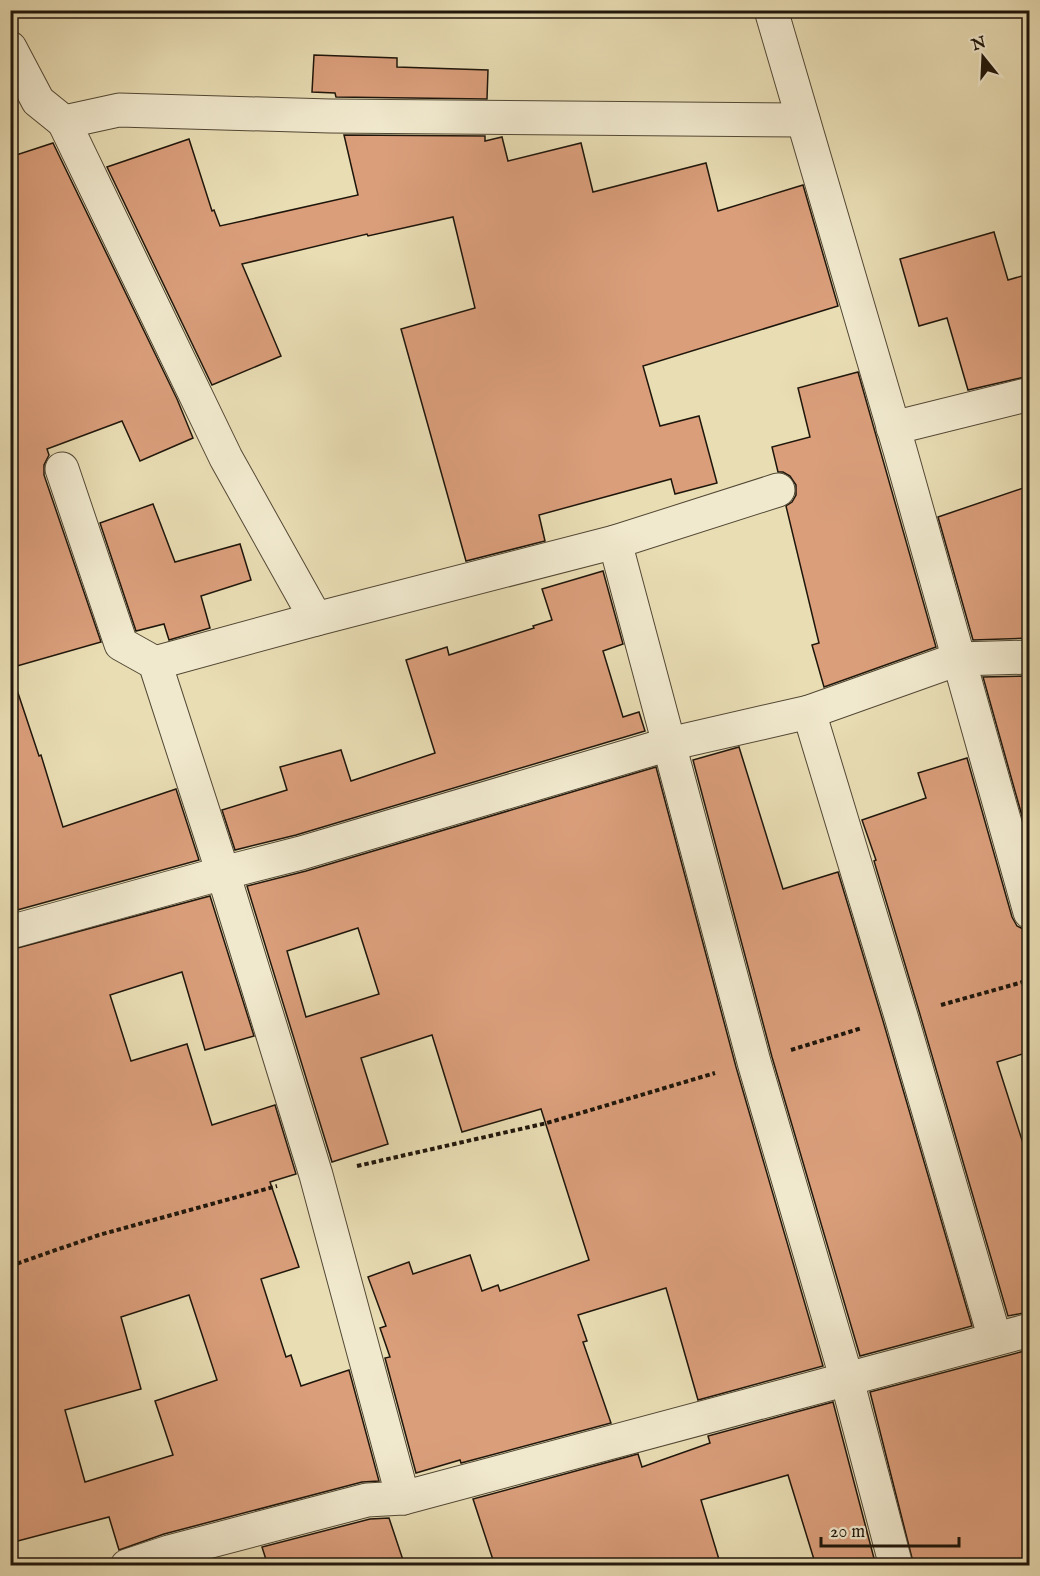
<svg xmlns="http://www.w3.org/2000/svg" width="1040" height="1576" viewBox="0 0 1040 1576" font-family="'IM FELL English',serif">
	<rect width="100%" height="100%" fill="#e9ddb4"/>
	<filter id="stains"><feTurbulence type="fractalNoise" baseFrequency=".00333" numOctaves="4"/><feColorMatrix values="0 0 0 0 .2 0 0 0 0 .09 0 0 0 0 .02 0 0 0 .5 -.17"/></filter>
	<radialGradient id="worn" r=".72"><stop offset=".6" stop-color="#630" stop-opacity="0"/><stop offset="1" stop-color="#630" stop-opacity=".3"/></radialGradient>
	<!-- building -->
	<g fill="#da9e7b" stroke="#1f160b" stroke-width="1.5" fill-rule="evenodd">
		<polygon points="314,55 397,58 397,67 488,70 487,99 336,97 335,93 312,92"/>
		<polygon points="344,135 485,136 485,141 502,137 508,161 581,143 593,192 706,163 718,211 803,185 838,306 643,366 660,426 699,416 717,483 675,494 671,479 539,515 545,541 466,561 401,329 475,308 453,217 368,236 367,234 242,264 281,356 212,385 107,167 189,139 212,211 214,210 220,226 358,195"/>
		<polygon points="53,143 177,399 193,438 140,461 122,421 47,449 49,455 44,465 44,475 101,642 10,668 10,157"/>
		<polygon points="994,232 1008,280 1029,274 1029,376 968,390 947,318 919,326 900,259"/>
		<polygon points="858,372 936,647 824,687 812,645 819,643 786,506 792,502 796,495 796,485 790,476 783,472 778,472 772,447 810,437 798,388"/>
		<polygon points="1029,486 1029,638 973,640 938,517"/>
		<polygon points="153,504 175,562 240,544 251,580 201,596 210,628 169,640 164,624 136,631 100,523"/>
		<polygon points="603,571 623,644 603,651 623,717 639,712 645,731 296,835 235,850 222,810 287,790 280,767 341,750 351,781 435,753 406,660 447,647 449,655 534,628 533,626 552,620 542,589"/>
		<polygon points="1029,676 1029,841 983,677"/>
		<polygon points="17,690 39,756 41,755 63,827 176,789 199,860 10,912 10,691"/>
		<polygon points="739,747 783,889 838,872 883,1021 972,1326 860,1356 772,1057 693,760"/>
		<polygon points="967,758 1012,917 1017,926 1025,930 1029,930 1029,1052 997,1062 1029,1162 1029,1312 1008,1316 919,1011 874,861 876,860 862,820 926,798 918,773"/>
		<path d="M656 767 736 1067 823 1366 698 1400 666 1288 578 1315 587 1341 583 1342 611 1423 461 1463 460 1460 416 1473 385 1358 390 1357 380 1328 386 1326 368 1277 409 1262 413 1274 470 1255 482 1291 498 1285 500 1291 589 1260 541 1109 462 1132 432 1035 361 1058 388 1144 332 1162 247 886 306 871ZM358 928 379 994 306 1017 287 951Z"/>
		<path d="M210 896 254 1036 205 1050 182 972 110 995 131 1061 187 1044 212 1125 275 1105 296 1174 270 1182 299 1267 261 1279 286 1357 291 1355 301 1386 349 1370 379 1481 362 1482 164 1534 119 1550 109 1517 10 1543V950ZM189 1295 217 1380 155 1401 173 1455 85 1482 65 1410 141 1389 121 1317Z"/>
		<polygon points="1028,1350 1029,1357 1029,1566 914,1566 870,1392"/>
		<polygon points="833,1402 876,1566 816,1566 788,1475 701,1500 721,1566 495,1566 473,1499 638,1454 642,1467 710,1443 708,1436"/>
		<polygon points="389,1518 405,1566 268,1566 262,1547 370,1519"/>
	</g>
	<g fill="none" stroke-linecap="round" stroke-linejoin="round">
		<defs>
			<g id="minor">
				<polyline points="771,10 900,450 1030,912"/>
				<polyline points="10,48 38,101 64,122 119,110 330,116 803,120"/>
				<polyline points="64,122 226,458 316,619"/>
				<polyline points="893,428 1030,394"/>
				<polyline points="62,469 121,644 155,663 223,873 316,1175 403,1498"/>
				<polyline points="615,542 754,1062 847,1380 896,1566"/>
				<polyline points="155,663 316,619 615,542 778,490"/>
				<polyline points="809,712 901,1016 995,1339"/>
				<polyline points="10,932 223,873 301,853 669,744 809,712 958,659 1030,657"/>
				<polyline points="127,1566 169,1552 367,1500 403,1498 1030,1330"/>
			</g>
		</defs>
		<!-- minor casing -->
		<use href="#minor" stroke="#524835" stroke-width="35"/>
		<!-- path -->
		<g stroke="#1f160b" stroke-width="4" stroke-dasharray="4.5 3" stroke-linecap="butt">
			<polyline points="941,1005 1030,980"/>
			<polyline points="791,1050 862,1028"/>
			<polyline points="357,1166 547,1123 715,1073"/>
			<polyline points="10,1266 99,1235 277,1186"/>
		</g>
		<!-- minor -->
		<use href="#minor" stroke="#f1e9ce" stroke-width="33"/>
	</g>
	<!-- margin -->
	<rect width="1040" height="1576" fill="none" stroke="#e9ddb4" stroke-width="36"/>
	<rect x="12" y="12" width="1016" height="1552" fill="none" stroke="#1f160b" stroke-width="3"/>
	<rect x="18" y="18" width="1004" height="1540" fill="none" stroke="#1f160b" stroke-width="1.5"/>
	<!-- north arrow -->
	<g transform="translate(983 57) rotate(342)" stroke="#f1e9ce" stroke-width="4.5" paint-order="stroke">
	<path d="M0-4.5L10 22L0 15L-10 22Z" fill="#1f160b"/>
	<text y="-9" font-size="16" font-weight="bold" text-anchor="middle" fill="#1f160b">N</text>
	</g>
	<!-- scale -->
	<path d="M821 1537v9h138v-9" fill="none" stroke="#1f160b" stroke-width="3"/>
	<text x="830" y="1537" font-size="18" fill="#1f160b" stroke="#f1e9ce" stroke-width="4.5" paint-order="stroke">20 m</text>
	<rect width="100%" height="100%" filter="url(#stains)"/>
	<rect width="100%" height="100%" fill="url(#worn)"/>
</svg>
